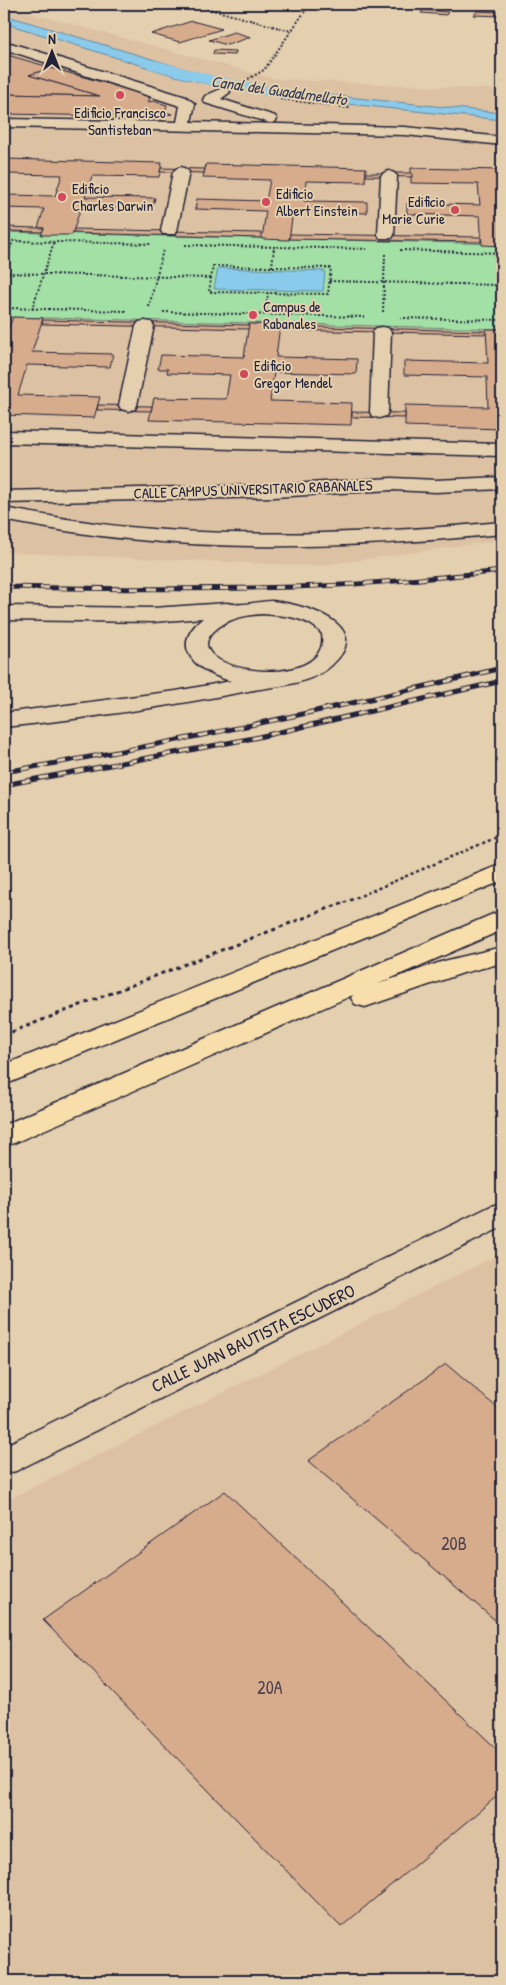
<svg xmlns="http://www.w3.org/2000/svg" width="506" height="1985" viewBox="0 0 506 1985" font-family="'Patrick Hand',sans-serif">
	<rect width="100%" height="100%" fill="#e4cfae"/>
	<filter id="ink" filterUnits="userSpaceOnUse"><feTurbulence type="fractalNoise" baseFrequency=".02" numOctaves="2"/><feDisplacementMap in="SourceGraphic" scale="10" xChannelSelector="R" yChannelSelector="G"/><feConvolveMatrix kernelMatrix="1 2 1 2 8 2 1 2 1" color-interpolation-filters="sRGB"/></filter>
	<g filter="url(#ink)">
		<!-- built -->
		<g fill="#dcc1a2">
			<polygon points="4,6 276,79 502,90 502,540 316,566 4,552"/>
			<polygon points="502,1253 502,1981 4,1981 4,1502"/>
		</g>
		<!-- green -->
		<polygon fill="#a3e0a6" stroke="#628170" points="4,232 502,244 502,272 498,280 499,290 502,297 502,329 4,317"/>
		<!-- water -->
		<g fill="#8acbeb" stroke="#6087a5">
			<polygon points="4,15 175,66 203,74 191,80 172,75 4,23"/>
			<polygon points="205,75 236,82 225,88 195,81"/>
			<polygon points="244,84 280,90 502,113 502,120 318,101 235,90"/>
			<polygon points="218,268 325,271 323,291 214,289"/>
		</g>
		<g fill="none" stroke-linecap="round" stroke-linejoin="round">
			<!-- canal -->
			<polygon fill="#8acbeb" fill-rule="evenodd" points="154,60 218,77 284,89 290,90 292,94 290,98 284,99 217,87 148,68 146,65 148,62"/>
		</g>
		<!-- building -->
		<g fill="#d7ac8d" stroke="#22223b">
			<polygon points="423,10 448,12 446,15 421,13"/>
			<polygon points="477,11 502,12 500,16 474,15"/>
			<polygon points="192,21 222,29 180,42 151,34"/>
			<polygon points="234,32 251,37 227,45 209,40"/>
			<polygon points="214,50 236,51 235,55 213,54"/>
			<polygon points="4,54 42,65 55,64 63,67 61,71 51,68 29,75 100,96 4,94"/>
			<polygon points="51,68 142,93 150,98 148,102 153,101 167,105 165,112 172,114 164,115 162,122 126,121 127,119 116,116 4,114 4,94 100,96 29,75"/>
			<polygon points="4,159 81,161 162,163 159,177 92,176 85,197 155,198 152,209 81,207 72,235 41,235 44,228 38,228 44,209 4,208 4,195 55,196 62,175 4,174"/>
			<polygon points="206,164 366,168 365,182 306,181 304,201 367,202 367,213 293,211 289,240 262,239 266,211 195,209 197,199 266,201 270,180 203,178"/>
			<polygon points="161,168 205,169 204,173 160,172"/>
			<polygon points="411,168 502,170 502,246 482,245 480,216 407,214 407,203 480,205 478,184 411,183"/>
			<polygon points="366,173 412,173 412,177 366,176"/>
			<polygon points="4,227 38,228 44,228 42,232 4,231"/>
			<polygon points="74,229 169,231 262,233 262,238 73,233"/>
			<polygon points="290,234 481,237 481,242 289,239"/>
			<polygon points="13,317 43,318 32,352 113,354 110,367 27,365 18,395 100,397 94,418 4,415 4,340"/>
			<polygon points="43,320 249,325 249,329 42,324"/>
			<polygon points="249,324 280,325 276,357 357,359 356,374 274,372 270,401 352,403 351,425 149,420 154,398 226,399 230,375 167,373 168,369 158,369 161,355 244,357"/>
			<polygon points="280,326 486,331 486,334 279,330"/>
			<polygon points="486,329 502,329 502,429 405,426 405,405 488,407 487,377 404,375 404,361 488,363"/>
			<polygon points="98,405 152,406 151,411 97,410"/>
			<polygon points="352,412 405,413 405,418 352,417"/>
			<polygon points="446,1364 502,1412 502,1626 308,1461"/>
			<polygon points="225,1491 502,1754 502,1792 341,1927 43,1620"/>
		</g>
		<g fill="none" stroke-linecap="round" stroke-linejoin="round">
			<defs>
				<g id="minor">
					<polygon points="4,41 186,97 195,104 191,122 405,127 502,137 502,145 405,135 4,127 4,119 177,122 180,106 4,49"/>
					<polygon points="223,88 228,89 230,92 221,99 275,116 277,119 275,122 270,123 205,103 203,100 205,96"/>
					<polygon points="181,167 186,169 189,172 177,231 175,234 163,234 161,231 173,172 176,169"/>
					<polygon points="389,171 394,173 397,176 394,235 392,238 380,238 378,235 381,176 384,173"/>
					<polygon points="145,321 151,322 154,326 137,405 135,409 128,411 121,409 119,405 136,326 139,322"/>
					<polygon points="382,327 388,328 391,332 388,412 386,416 379,418 372,416 370,412 373,332 376,328"/>
					<polygon points="4,431 502,444 502,456 4,443"/>
					<polygon points="502,477 502,489 436,492 392,490 274,497 4,503 4,491 274,485 392,478 436,480"/>
					<path d="M4 508C45 515 86 523 128 527 252 539 377 533 502 522V534C378 546 252 552 128 539 86 535 45 528 4 520Z"/>
					<path d="M272 601C302 604 377 624 332 665 310 686 272 686 243 692 164 707 84 719 4 727V713L176 691 231 681C198 672 167 648 203 618L153 622 4 620V606L153 608 227 603C241 607 258 601 272 601ZM262 614C282 615 309 617 322 634 331 695 175 671 213 632 226 619 245 615 262 614Z"/>
					<polygon points="502,1203 502,1227 16,1471 4,1474 4,1446 491,1206"/>
				</g>
				<g id="major">
					<polygon points="502,864 502,881 4,1085 4,1065"/>
					<polygon points="502,912 502,930 378,984 444,961 502,947 502,963 463,973 365,1007 355,1004 351,998 353,995 14,1143 4,1146 4,1125 493,914"/>
				</g>
			</defs>
			<!-- minor casing -->
			<use href="#minor" stroke="#22223b" stroke-width="3"/>
			<!-- major casing -->
			<use href="#major" stroke="#22223b" stroke-width="3"/>
			<!-- path-far2 -->
			<g stroke="#22223b" stroke-width="2" stroke-dasharray="2 2" stroke-linecap="butt">
				<polyline points="191,4 291,31"/>
				<polyline points="241,83 264,70 310,4"/>
				<polyline points="280,99 350,108"/>
				<polyline points="185,245 369,249"/>
				<polyline points="400,250 502,253"/>
				<polyline points="4,264 13,241 152,244"/>
				<polygon points="213,266 331,268 328,294 209,292"/>
				<polyline points="272,267 274,247"/>
				<polyline points="502,272 498,284 502,297"/>
				<polyline points="4,273 211,278"/>
				<polyline points="329,281 498,285"/>
				<polyline points="149,307 163,250"/>
				<polyline points="4,308 127,311"/>
				<polyline points="32,309 54,242"/>
				<polyline points="163,312 364,317"/>
				<polyline points="383,312 385,253"/>
				<polyline points="265,314 268,293"/>
				<polyline points="400,318 502,320"/>
			</g>
			<!-- path-far1 -->
			<polyline stroke="#22223b" stroke-width="2.5" stroke-dasharray="3 3" stroke-linecap="butt" points="339,905 502,835"/>
			<!-- path -->
			<polyline stroke="#22223b" stroke-width="3" stroke-dasharray="4 4" stroke-linecap="butt" points="4,1035 342,903"/>
			<!-- minor -->
			<use href="#minor" fill="#e4cfae" fill-rule="evenodd"/>
			<!-- major -->
			<use href="#major" fill="#f8deab" fill-rule="evenodd"/>
			<defs>
				<g id="rail">
					<path d="M4 587C100 589 197 590 293 587 363 585 433 578 502 571"/>
					<path d="M4 772C171 744 337 708 502 668"/>
					<polyline points="4,785 254,738 502,681"/>
				</g>
			</defs>
			<!-- rail casing -->
			<use href="#rail" stroke="#22223b" stroke-width="5"/>
			<!-- rail -->
			<use href="#rail" stroke="#e4cfae" stroke-width="3" stroke-dasharray="9" stroke-linecap="butt"/>
		</g>
	</g>
	<!-- markers -->
	<g fill="#d1495b" stroke="#e4cfae" stroke-width="2">
		<circle cx="120" cy="95" r="5"/>
		<circle cx="62" cy="197" r="5"/>
		<circle cx="266" cy="202" r="5"/>
		<circle cx="455" cy="210" r="5"/>
		<circle cx="253" cy="315" r="5"/>
		<circle cx="244" cy="374" r="5"/>
	</g>
	<g text-anchor="middle" dominant-baseline="central" stroke-width="4" stroke-linejoin="round" paint-order="stroke">
		<!-- far-poi labels -->
		<g font-size="15" fill="#22223b" stroke="#e4cfae" text-anchor="start">
			<text x="120" y="112" text-anchor="middle">Edificio Francisco<tspan x="120" dy="17">Santisteban</tspan></text>
			<text x="72" y="188">Edificio<tspan x="72" dy="17">Charles Darwin</tspan></text>
			<text x="276" y="193">Edificio<tspan x="276" dy="17">Albert Einstein</tspan></text>
			<text x="445" y="201" text-anchor="end">Edificio<tspan x="445" dy="17">Marie Curie</tspan></text>
			<text x="263" y="306">Campus de<tspan x="263" dy="17">Rabanales</tspan></text>
			<text x="254" y="365">Edificio<tspan x="254" dy="17">Gregor Mendel</tspan></text>
		</g>
		<!-- far-street labels -->
		<g font-size="15" fill="#22223b" stroke="#e4cfae">
			<text transform="translate(253 489) rotate(-2)">CALLE CAMPUS UNIVERSITARIO RABANALES</text>
		</g>
		<!-- far-water labels -->
		<g font-size="16" font-style="italic" fill="#323b55" stroke="#e4cfae">
			<text transform="translate(279 90) rotate(8)">Canal del Guadalmellato</text>
		</g>
		<!-- street labels -->
		<g font-size="18" fill="#22223b" stroke="#e4cfae">
			<text transform="translate(253 1338) rotate(-26)">CALLE JUAN BAUTISTA ESCUDERO</text>
		</g>
		<!-- near-number labels -->
		<g font-size="18" fill="#4f4450">
			<text x="454" y="1543">20B</text>
			<text x="270" y="1687">20A</text>
		</g>
	</g>
	<!-- margin -->
	<rect width="506" height="1985" fill="none" stroke="#e4cfae" stroke-width="20"/>
	<rect x="10" y="10" width="486" height="1965" fill="none" stroke="#22223b" stroke-width="2" filter="url(#ink)"/>
	<!-- north arrow -->
	<g transform="translate(52 52)" stroke="#e4cfae" stroke-width="4" paint-order="stroke">
	<path d="M0-4L9 19L0 12L-9 19Z" fill="#22223b"/>
	<text y="-8" font-size="14" font-weight="bold" text-anchor="middle" fill="#22223b">N</text>
	</g>
</svg>
